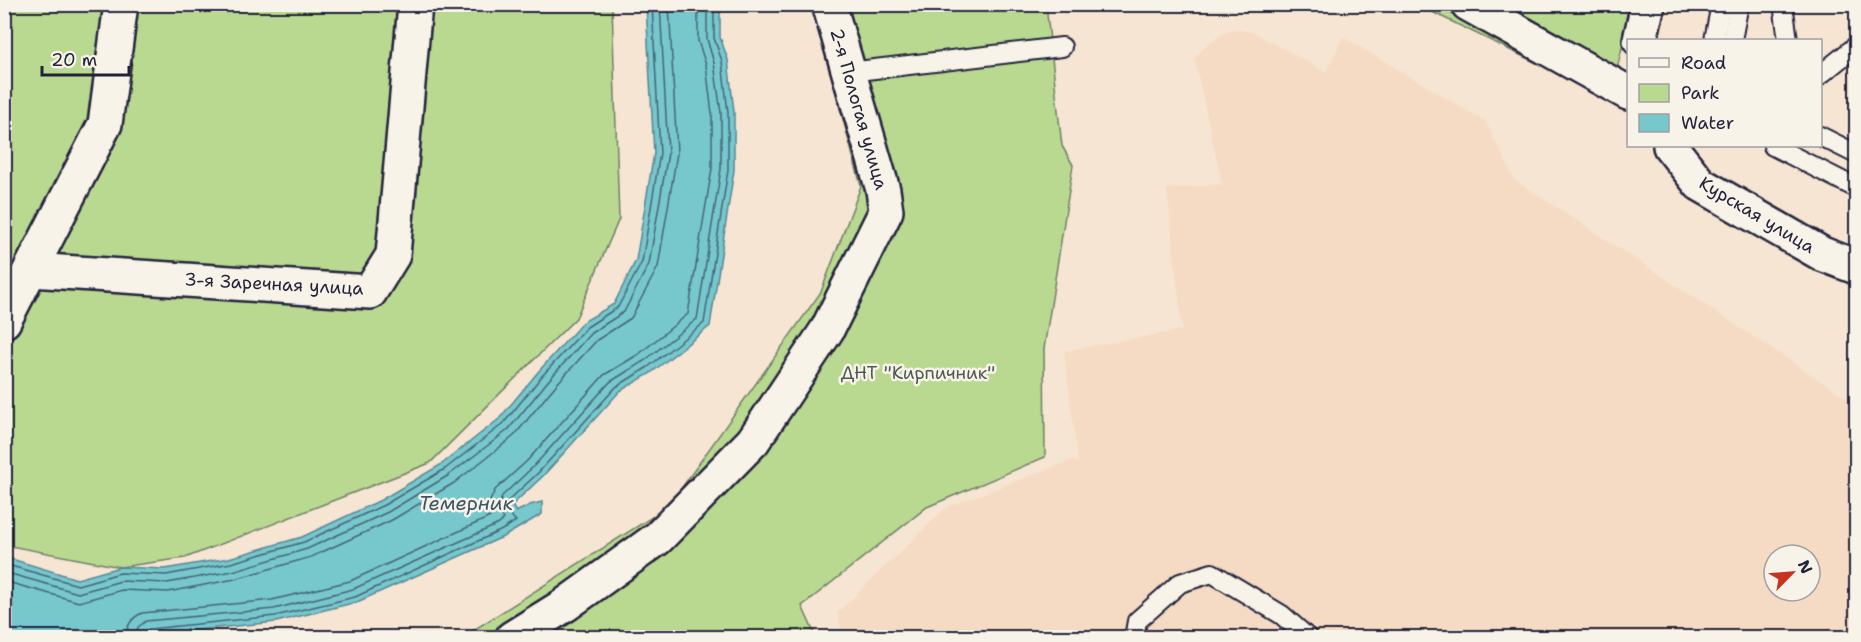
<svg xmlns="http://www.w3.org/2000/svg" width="1861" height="642" viewBox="0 0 1861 642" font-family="'Shantell Sans',sans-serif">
	<rect width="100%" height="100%" fill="#f6e5d3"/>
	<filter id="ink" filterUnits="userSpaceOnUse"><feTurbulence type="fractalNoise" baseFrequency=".0167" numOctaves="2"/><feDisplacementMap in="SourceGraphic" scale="12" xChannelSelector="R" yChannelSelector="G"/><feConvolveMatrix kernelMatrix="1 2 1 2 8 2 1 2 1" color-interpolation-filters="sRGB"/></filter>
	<g filter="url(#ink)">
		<!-- built -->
		<path fill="#f5dbc4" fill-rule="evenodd" d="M1233 29 1255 33 1326 72 1343 37 1485 121 1515 180 1856 404V637L844 638 837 613 947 507 1072 460 1078 462 1064 351 1182 330 1167 189 1222 184 1194 58 1211 41ZM1774 555H1810V591H1774Z"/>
		<!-- green -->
		<g fill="#b9d991" stroke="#6e7e66" stroke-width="1.5">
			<polygon points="4,5 612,5 619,219 576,318 430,463 185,558 120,567 5,545"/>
			<polygon points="812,5 1046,5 1062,146 1073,165 1044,349 1045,457 927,507 802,606 816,637 461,638 668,507 821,292 861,186"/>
			<polygon points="1418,5 1632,5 1610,99"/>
		</g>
		<!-- water -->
		<polygon fill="#77c8cd" stroke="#558693" stroke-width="1.5" points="646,5 720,5 720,37 728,60 734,112 734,170 710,326 651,373 620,391 542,477 512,505 516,512 530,505 542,502 542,514 505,536 357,602 276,622 148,635 139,637 5,637 5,557 77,579 120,567 165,569 229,558 302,537 381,500 442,464 499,419 538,372 583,322 614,304 636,260 654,153"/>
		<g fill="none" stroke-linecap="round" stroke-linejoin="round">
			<!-- shore -->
			<g stroke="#446475" stroke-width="1.5">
				<polyline points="4,564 78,585 120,573 166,575 231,563 304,542 384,505 445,469 503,424 542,376 587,327 618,307 642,262 660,153 652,4"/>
				<polyline points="4,572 78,593 121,581 167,583 233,571 307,549 388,512 449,475 508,430 548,381 591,333 624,312 649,264 668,153 660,4"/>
				<polyline points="4,581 79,602 122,590 168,592 235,579 311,557 392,520 454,483 514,436 555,386 597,340 631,318 658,267 677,153 669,4"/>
				<path d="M126 638C126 626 131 618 142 613L272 600 350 581 490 517 492 515 490 501 495 490 527 461 604 375 639 354 688 314 712 168V114L706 65 698 41V4"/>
				<polyline points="135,638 138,627 146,621 274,609 353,589 499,524 503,520 499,506 502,496 533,467 610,382 644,361 697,319 721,169 721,113 714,63 707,39 707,4"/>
				<polyline points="142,638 144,632 149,629 275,616 355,597 502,530 516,521 510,515 507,508 508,501 538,473 616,387 648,367 704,323 728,170 728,113 722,61 714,38 714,4"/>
			</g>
			<defs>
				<g id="lane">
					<polyline points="1783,4 1788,40"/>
					<polyline points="1714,40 1721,4"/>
					<polyline points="1732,40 1739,4"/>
					<polyline points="849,72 1062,47"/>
					<polyline points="1820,75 1856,46"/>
					<polyline points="1820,136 1856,154"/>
					<polyline points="1773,146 1856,188"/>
					<polyline points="1134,638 1137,621 1180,583 1212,573 1282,615 1308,638"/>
				</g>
				<g id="street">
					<polyline points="1468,4 1628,93"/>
					<polyline points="1640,40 1648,4"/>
					<polyline points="1670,146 1700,184 1822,254 1856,267"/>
					<polyline points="31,270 370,292 393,255 415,4"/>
					<polyline points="4,321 105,124 121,4"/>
					<polyline points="512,638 565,605 658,538 753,441 827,330 886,211 883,190 829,4"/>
				</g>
			</defs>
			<!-- lane casing -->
			<use href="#lane" stroke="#22223b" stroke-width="22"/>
			<!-- street casing -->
			<use href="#street" stroke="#22223b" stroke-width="38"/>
			<!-- lane -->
			<use href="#lane" stroke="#f7f3e8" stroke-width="18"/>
			<!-- street -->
			<use href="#street" stroke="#f7f3e8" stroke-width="33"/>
		</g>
	</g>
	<g text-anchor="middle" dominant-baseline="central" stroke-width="5" stroke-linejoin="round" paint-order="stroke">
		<!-- street labels -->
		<g font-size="18" fill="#22223b" stroke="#f7f3e8">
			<text transform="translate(859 109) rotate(74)">2-я Пологая улица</text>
			<text transform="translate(1757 215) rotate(31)">Курская улица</text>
			<text transform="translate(274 284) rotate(3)">3-я Заречная улица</text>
		</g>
		<!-- park labels -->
		<g font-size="18" fill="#4f5955" stroke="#f7f3e8">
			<text x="918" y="373">ДНТ "Кирпичник"</text>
		</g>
		<!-- water labels -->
		<g font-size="20" font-style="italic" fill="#3c5467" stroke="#f7f3e8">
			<text x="466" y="503">Темерник</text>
		</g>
	</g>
	<!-- margin -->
	<rect width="1861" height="642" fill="none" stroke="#f7f3e8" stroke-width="24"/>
	<rect x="12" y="12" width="1837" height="618" fill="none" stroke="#22223b" stroke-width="2" filter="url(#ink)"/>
	<!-- legend -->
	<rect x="1627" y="39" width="195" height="108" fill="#f7f3e8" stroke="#a29fa3" stroke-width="1.5"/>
	<rect x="1639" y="58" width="30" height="9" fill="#f7f3e8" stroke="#a29fa3" stroke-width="1.5"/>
	<text x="1681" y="69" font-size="18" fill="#22223b">Road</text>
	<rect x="1639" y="84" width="30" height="18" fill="#b9d991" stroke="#a29fa3" stroke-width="1.5"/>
	<text x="1681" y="99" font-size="18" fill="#22223b">Park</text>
	<rect x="1639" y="114" width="30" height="18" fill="#77c8cd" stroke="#a29fa3" stroke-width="1.5"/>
	<text x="1681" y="129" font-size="18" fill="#22223b">Water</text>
	<!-- north arrow -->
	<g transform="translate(1792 573) rotate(65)"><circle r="28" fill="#f7f3e8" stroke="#a29fa3" stroke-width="1.5"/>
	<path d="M0-4.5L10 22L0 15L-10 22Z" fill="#c8321e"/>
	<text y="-9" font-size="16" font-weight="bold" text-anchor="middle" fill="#22223b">N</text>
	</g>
	<!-- scale -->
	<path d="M42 66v9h87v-9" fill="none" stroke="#22223b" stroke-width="3"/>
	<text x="51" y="66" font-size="18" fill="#22223b" stroke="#f7f3e8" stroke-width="4.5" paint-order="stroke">20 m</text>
</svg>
